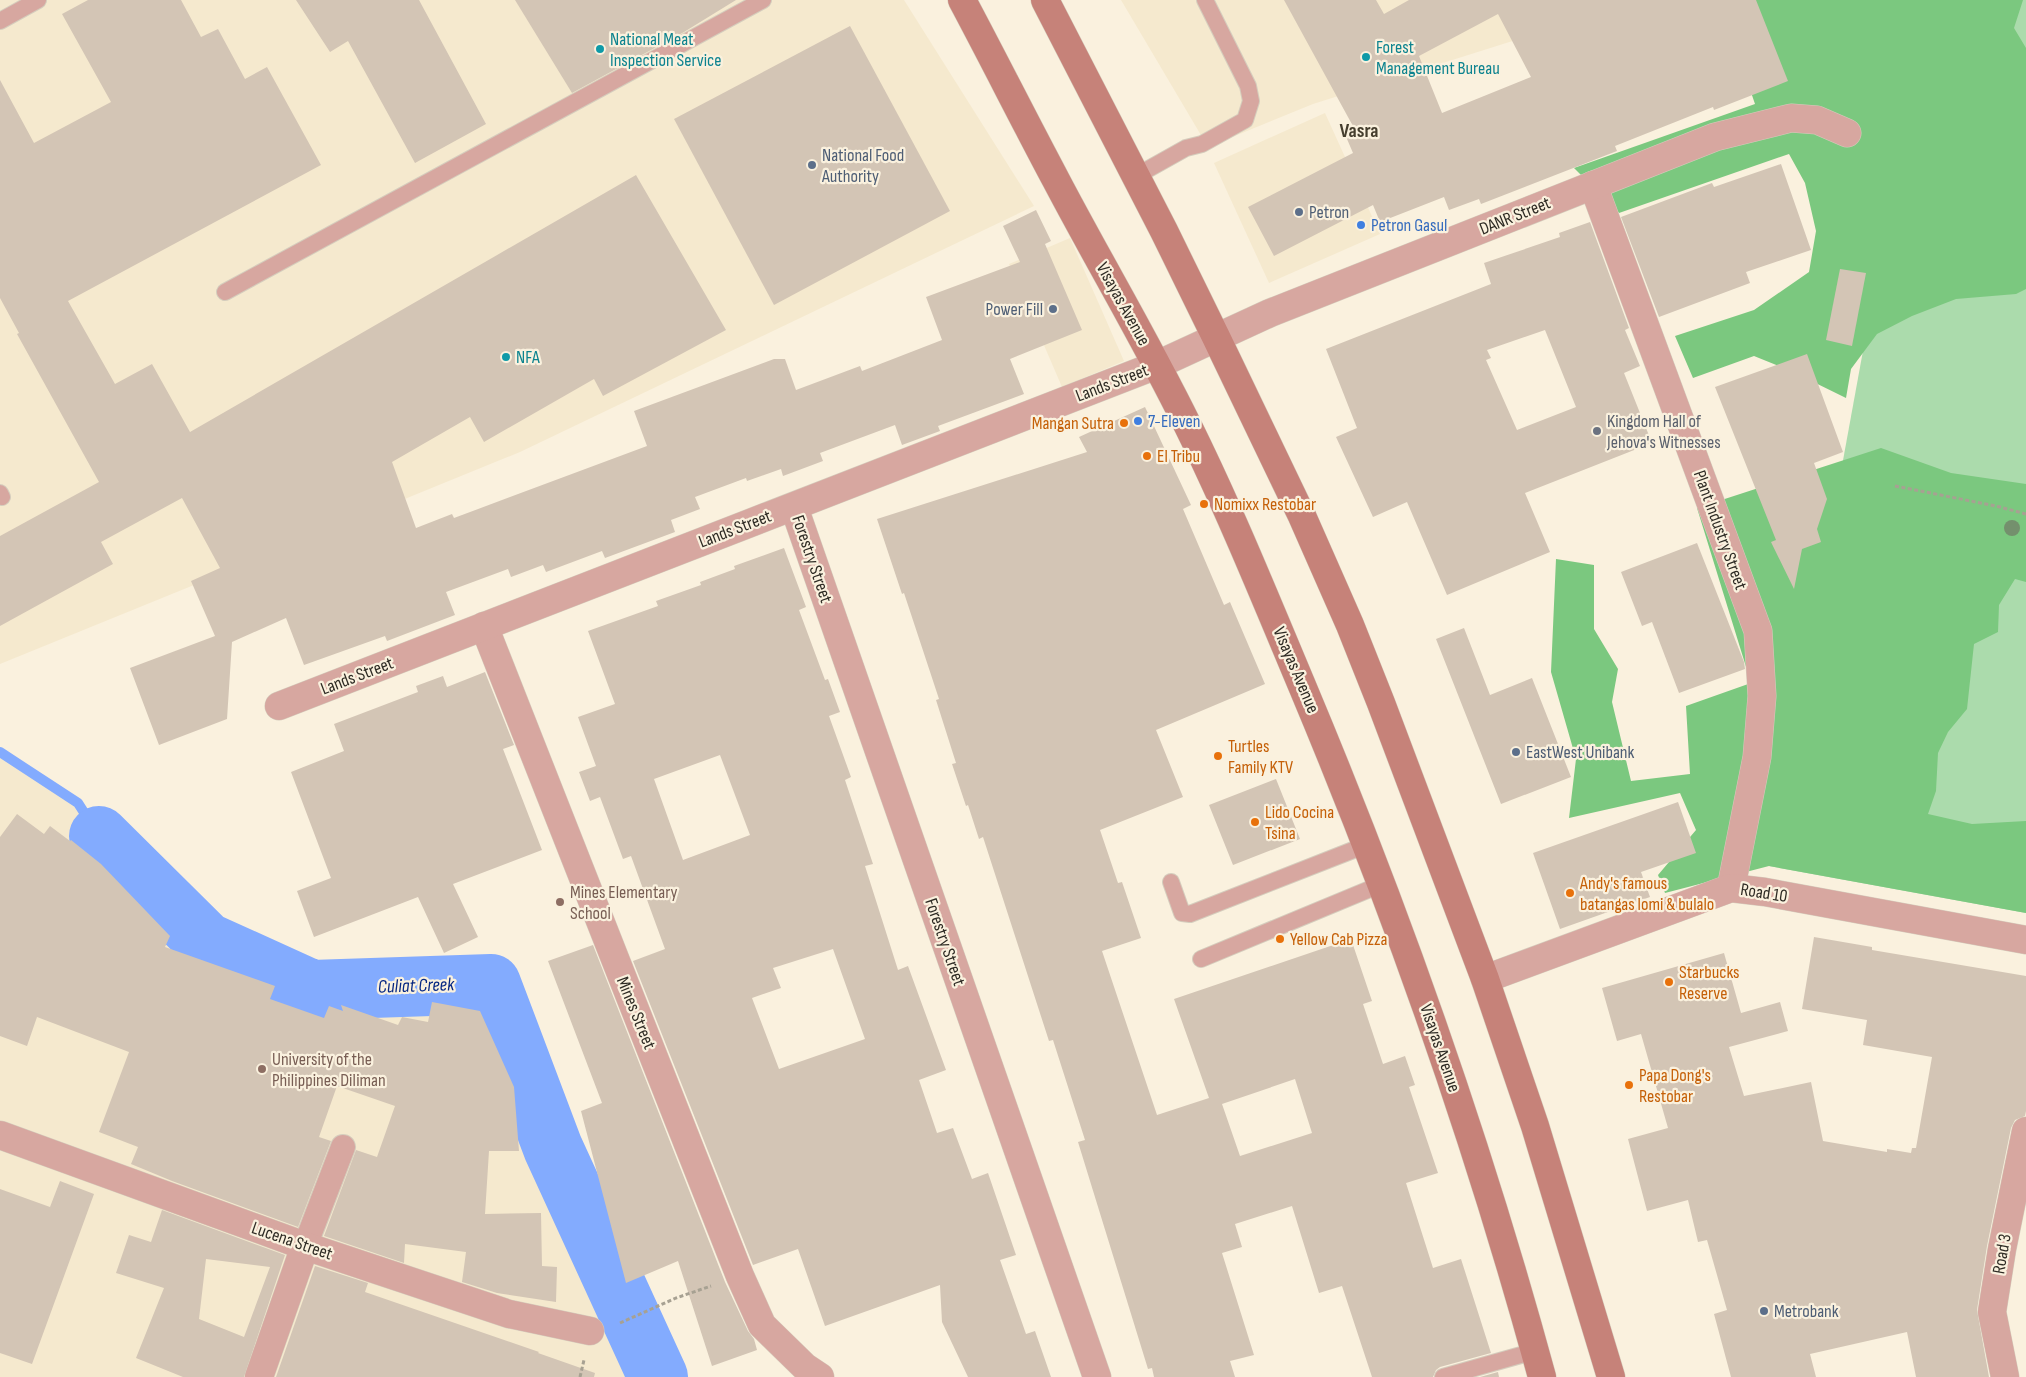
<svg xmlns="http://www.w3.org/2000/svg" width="2026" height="1377" viewBox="0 0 2026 1377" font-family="'Sofia Sans Condensed',sans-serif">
	<rect width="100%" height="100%" fill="#faf1de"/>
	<!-- built -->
	<g fill="#f5e9ce">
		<polygon points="0,0 904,0 1034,206 520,452 0,664"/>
		<polygon points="1121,0 1643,0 1313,104 1208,147"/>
		<polygon points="1325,113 1380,234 1269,283 1214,163"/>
		<polygon points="1070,238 1124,361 1062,387 1009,264"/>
		<polygon points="0,752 78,803 99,836 206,942 312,990 491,984 553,1148 658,1377 0,1377"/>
	</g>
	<!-- green -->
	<polygon fill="#abdbac" points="1927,0 2026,0 2026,913 1769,866"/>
	<!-- forest -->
	<g fill="#7bc87f">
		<polygon points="1715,0 2023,0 2014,28 2026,48 2026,289 2016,294 1956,299 1912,316 1877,334 1851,369 1846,398 1789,370 1754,356 1693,378 1675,336 1754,310 1809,272 1816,231 1805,183 1789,154 1619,213 1574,168 1755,104 1740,60"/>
		<polygon points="1881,448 1951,473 2026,484 2026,582 2015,579 1999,605 1998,632 1974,644 1967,709 1948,732 1938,753 1936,791 1928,814 1972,824 2026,821 2026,913 1769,866 1665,893 1658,875 1696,830 1680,793 1569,818 1576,759 1551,672 1556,559 1594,565 1594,629 1618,669 1612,702 1631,781 1690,774 1686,706 1751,683 1697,508"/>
	</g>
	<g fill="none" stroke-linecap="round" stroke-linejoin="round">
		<!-- stream -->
		<polyline stroke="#83abfe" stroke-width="10" points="0,752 78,803 99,836"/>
		<!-- river -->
		<polyline stroke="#83abfe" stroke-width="60" points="99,836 206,942 312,990 491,984 553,1148 658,1377"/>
	</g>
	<!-- building -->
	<g fill="#d3c5b5" fill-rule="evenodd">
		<polygon points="88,0 181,0 201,37 218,29 245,79 267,67 321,165 68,301 115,384 152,364 190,432 636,175 726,330 603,396 594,379 484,442 470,417 392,462 416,528 452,514 454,518 647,446 634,411 774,359 785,359 796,390 860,366 862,371 942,340 926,297 1020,262 1003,226 1036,210 1051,241 1045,244 1082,330 1010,359 1024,394 938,426 940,431 902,445 895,425 820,453 823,461 783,476 781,469 747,481 746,478 695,497 700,509 671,520 675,532 605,558 602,551 546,572 543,565 511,577 508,569 446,592 455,615 387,641 385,636 304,665 286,618 232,642 227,719 159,745 130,668 215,636 191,581 220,568 182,498 101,542 113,564 0,626 0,536 99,482 17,334 19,333 0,298 0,80 34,143 111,102 62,14"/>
		<polygon points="296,0 419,0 486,124 415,163 348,41 330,52"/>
		<polygon points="515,0 736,0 684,32 572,93"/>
		<path d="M1284 0H1376L1384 14 1409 0H1756L1788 81 1714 110 1713 107 1615 146 1617 151 1481 204 1479 199 1449 210 1444 197 1380 222 1373 205 1274 256 1248 207 1353 153 1344 132 1354 128ZM1498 14 1531 77 1442 113 1419 56Z"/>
		<polygon points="850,26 950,211 774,305 674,119"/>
		<polygon points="1781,164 1811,250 1746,272 1750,283 1659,317 1621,217 1712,183 1714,187"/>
		<path d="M1590 222 1629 328 1625 330 1640 366 1624 373 1652 443 1525 493 1550 552 1447 595 1407 502 1373 517 1336 437 1357 428 1326 349 1491 284 1484 263 1560 237 1559 233ZM1545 330 1576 407 1517 430 1486 360 1491 358 1487 350Z"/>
		<polygon points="1840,269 1866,273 1852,346 1826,340"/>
		<polygon points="1807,354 1843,452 1814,463 1827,499 1817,529 1821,542 1802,549 1794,589 1771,542 1776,540 1715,387"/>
		<path d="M1145 407 1191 505 1183 509 1224 605 1230 602 1265 684 1156 730 1183 797 1100 830 1118 883 1122 882 1141 938 1102 951 1157 1115 1209 1098 1174 999 1351 939 1372 1001 1363 1004 1383 1064 1405 1056 1415 1085 1409 1087 1438 1173 1406 1183 1433 1268 1461 1259 1491 1353 1440 1367 1436 1370 1433 1377H1372L1342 1286 1319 1293 1292 1206 1235 1224 1242 1247 1222 1253 1254 1355 1230 1361 1235 1377H1154L1152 1368 1148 1369 1078 1142 1085 1140 1053 1040 1049 1041 983 837 979 839 968 805 966 806 952 764 956 763 936 700 939 699 904 593 902 594 877 519 1087 452 1079 437ZM1295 1079 1312 1133 1240 1156 1222 1104Z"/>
		<polygon points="1697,543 1744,662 1745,669 1679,693 1652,622 1642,626 1621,572"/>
		<path d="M784 548 806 607 799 610 825 680 828 679 840 712 829 716 851 777 845 780 873 864 865 866 898 970 908 966 946 1070 919 1080 937 1133 953 1128 972 1179 988 1173 1016 1255 1000 1260 1026 1334 1035 1331 1051 1377H968L942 1322 940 1285 825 1326 798 1249 753 1265 633 961 665 949 631 856 623 859 600 797 590 801 579 772 596 766 578 717 615 704 588 631 658 606 656 601 701 585 700 582 735 569 734 566ZM720 755 750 835 683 860 654 779ZM833 949 865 1039 779 1069 752 998 781 988 773 968Z"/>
		<polygon points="1464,628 1490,695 1532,678 1571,777 1501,804 1436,639"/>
		<polygon points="485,672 514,745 503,749 542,850 453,884 478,937 444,953 418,897 314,937 297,891 331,878 291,772 344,751 334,724 418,692 416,686 443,676 447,687"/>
		<polygon points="1276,779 1300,839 1233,865 1209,805"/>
		<polygon points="1678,802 1696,853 1641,872 1650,897 1560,929 1533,853"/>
		<polygon points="17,814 44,834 50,826 70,841 71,840 101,864 170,936 165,947 275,986 270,999 324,1018 329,1006 343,1011 341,1005 398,1025 402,1017 428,1022 432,1002 480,1011 514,1087 519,1151 489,1151 485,1214 541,1213 542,1266 557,1267 556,1302 497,1293 462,1282 466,1252 405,1244 404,1263 324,1236 356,1150 377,1157 395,1106 337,1086 319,1137 331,1141 298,1227 172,1181 131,1164 138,1147 99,1132 129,1052 37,1017 27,1046 0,1036 0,837"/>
		<polygon points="1814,937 1872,947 1872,950 2026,976 2026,1111 2025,1116 2015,1120 2011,1128 1987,1246 1977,1310 1989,1377 1916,1377 1907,1332 1810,1354 1816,1377 1731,1377 1714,1314 1727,1310 1707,1240 1698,1242 1688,1200 1647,1211 1628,1139 1668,1128 1641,1034 1617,1041 1602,988 1724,953 1741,1013 1780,1002 1788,1031 1729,1047 1744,1096 1811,1082 1823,1141 1887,1152 1887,1149 1911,1153 1912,1148 1916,1148 1932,1057 1863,1045 1867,1020 1802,1009"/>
		<polygon points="593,945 725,1282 748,1331 754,1339 757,1350 712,1366 678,1261 626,1283 581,1111 602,1103 548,961"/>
		<polygon points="60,1181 94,1194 32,1364 0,1353 0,1189 50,1207"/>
		<path d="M162 1210 285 1255 244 1377H183L136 1358 164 1288 116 1273 129 1235 151 1242ZM206 1259 270 1267 244 1337 199 1319Z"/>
		<polygon points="315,1266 368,1283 365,1292 539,1352 538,1353 595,1373 594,1377 276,1377"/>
		<polygon points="1498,1372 1499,1377 1480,1377"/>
	</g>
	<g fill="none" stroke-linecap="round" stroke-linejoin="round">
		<defs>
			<g id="service">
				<polyline points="0,21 38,0"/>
				<polyline points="1136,176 1186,148 1202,144 1245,120 1251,101 1248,86 1205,0"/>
				<polyline points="225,292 763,0"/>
				<polyline points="0,493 2,497"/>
				<polyline points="1171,882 1182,913 1190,914 1366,845"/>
				<polyline points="1201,959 1382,884"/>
				<polyline points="1443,1377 1535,1351"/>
			</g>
			<polyline id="pedestrian" points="305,1246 343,1147"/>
			<g id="minor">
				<polyline points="1593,185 1758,631 1762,696 1757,757 1731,888"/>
				<polyline points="794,507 1097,1377"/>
				<polyline points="484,626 740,1276 762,1325 805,1367 820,1377"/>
				<polyline points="279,706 1157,365 1270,313 1715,137 1791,118 1817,120 1847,133"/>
				<polyline points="1485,979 1731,888 1765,892 2026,940"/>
				<polyline points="0,1135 305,1246 509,1314 590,1331"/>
				<polyline points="259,1377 305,1246"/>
				<polyline points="2005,1377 1992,1312 2002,1249 2026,1131"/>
			</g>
			<g id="secondary">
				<path d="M962 0C994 60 1024 120 1056 180 1099 262 1147 342 1188 426 1230 511 1266 600 1303 688 1397 912 1478 1142 1542 1377"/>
				<polyline points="1045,0 1164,231 1216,337 1302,516 1350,625 1381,703 1485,979 1535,1126 1611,1377"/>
			</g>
		</defs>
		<!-- service casing -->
		<use href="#service" stroke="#d5cdbd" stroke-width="18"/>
		<!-- pedestrian casing -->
		<use href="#pedestrian" stroke="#d5cdbd" stroke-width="26"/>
		<!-- minor casing -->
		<use href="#minor" stroke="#d5cdbd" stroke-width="29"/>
		<!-- secondary casing -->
		<use href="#secondary" stroke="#d5cdbd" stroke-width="29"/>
		<!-- path -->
		<g stroke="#a7a192" stroke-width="3" stroke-dasharray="4 2.5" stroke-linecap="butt">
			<polyline points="1895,486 1996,506 2026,514"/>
			<polyline points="620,1323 676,1298 711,1286"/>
			<polyline points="580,1377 584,1360"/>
		</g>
		<!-- service -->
		<use href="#service" stroke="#d7a7a0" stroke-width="16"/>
		<!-- pedestrian -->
		<use href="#pedestrian" stroke="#d7a7a0" stroke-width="24"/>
		<!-- minor -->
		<use href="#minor" stroke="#d7a7a0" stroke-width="28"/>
		<!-- secondary -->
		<use href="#secondary" stroke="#c68279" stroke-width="28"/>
	</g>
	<!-- trees -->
	<circle fill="#74906d" cx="2012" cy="528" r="8"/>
	<!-- markers -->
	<g fill="#0f9aa8" stroke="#faf1de" stroke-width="2">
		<circle cx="600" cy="49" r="5"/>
		<circle cx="1366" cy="57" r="5"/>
		<circle cx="506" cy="357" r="5"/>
	</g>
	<g fill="#5c6f8a" stroke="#faf1de" stroke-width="2">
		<circle cx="812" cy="165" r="5"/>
		<circle cx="1299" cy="212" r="5"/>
		<circle cx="1053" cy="309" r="5"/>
		<circle cx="1516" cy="752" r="5"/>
		<circle cx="1764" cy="1311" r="5"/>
	</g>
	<g fill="#3f7fe0" stroke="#faf1de" stroke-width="2">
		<circle cx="1361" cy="225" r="5"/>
		<circle cx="1138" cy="421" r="5"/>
	</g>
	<g fill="#e8710a" stroke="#faf1de" stroke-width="2">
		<circle cx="1124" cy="423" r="5"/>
		<circle cx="1147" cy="456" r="5"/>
		<circle cx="1204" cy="504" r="5"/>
		<circle cx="1218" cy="756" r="5"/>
		<circle cx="1255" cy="822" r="5"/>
		<circle cx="1570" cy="893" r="5"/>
		<circle cx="1280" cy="939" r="5"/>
		<circle cx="1669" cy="982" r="5"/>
		<circle cx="1629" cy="1085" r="5"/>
	</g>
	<circle fill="#6b7280" stroke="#faf1de" stroke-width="2" cx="1597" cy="431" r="5"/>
	<g fill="#8d6e63" stroke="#faf1de" stroke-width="2">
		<circle cx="560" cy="902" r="5"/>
		<circle cx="262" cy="1069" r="5"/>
	</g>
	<g text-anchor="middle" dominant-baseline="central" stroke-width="4.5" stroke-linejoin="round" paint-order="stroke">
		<!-- culture labels -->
		<g font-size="18" fill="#0d838f" stroke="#faf1de" text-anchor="start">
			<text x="610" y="39">National Meat<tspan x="610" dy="21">Inspection Service</tspan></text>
			<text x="1376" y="47">Forest<tspan x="1376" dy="21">Management Bureau</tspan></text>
			<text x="516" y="357">NFA</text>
		</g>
		<!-- service labels -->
		<g font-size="18" fill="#4e5e75" stroke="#faf1de" text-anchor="start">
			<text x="822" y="155">National Food<tspan x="822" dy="21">Authority</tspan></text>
			<text x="1309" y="212">Petron</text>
			<text x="1043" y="309" text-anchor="end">Power Fill</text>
			<text x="1526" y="752">EastWest Unibank</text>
			<text x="1774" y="1311">Metrobank</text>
		</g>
		<!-- street labels -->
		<g font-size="18" fill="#2e2b24" stroke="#faf1de">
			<text transform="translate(1515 216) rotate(-22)">DANR Street</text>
			<text transform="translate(1123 304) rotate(61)">Visayas Avenue</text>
			<text transform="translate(1112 383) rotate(-21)">Lands Street</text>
			<text transform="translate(735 529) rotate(-21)">Lands Street</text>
			<text transform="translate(1720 530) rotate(70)">Plant Industry Street</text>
			<text transform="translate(812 559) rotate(71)">Forestry Street</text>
			<text transform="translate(1296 670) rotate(67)">Visayas Avenue</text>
			<text transform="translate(357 676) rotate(-21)">Lands Street</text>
			<text transform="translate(1764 893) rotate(9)">Road 10</text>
			<text transform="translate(945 942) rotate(71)">Forestry Street</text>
			<text transform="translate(636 1013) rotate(68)">Mines Street</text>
			<text transform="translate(1440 1048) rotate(71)">Visayas Avenue</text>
			<text transform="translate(292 1241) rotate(19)">Lucena Street</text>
			<text transform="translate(2002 1254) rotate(-80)">Road 3</text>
		</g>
		<!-- shop labels -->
		<g font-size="18" fill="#366cbe" stroke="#faf1de" text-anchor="start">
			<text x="1371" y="225">Petron Gasul</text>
			<text x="1148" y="421">7-Eleven</text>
		</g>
		<!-- worship labels -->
		<g font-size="18" fill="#5b616d" stroke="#faf1de" text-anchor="start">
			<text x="1607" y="421">Kingdom Hall of<tspan x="1607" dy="21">Jehova's Witnesses</tspan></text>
		</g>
		<!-- food labels -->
		<g font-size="18" fill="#c56008" stroke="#faf1de" text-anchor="start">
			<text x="1114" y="423" text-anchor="end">Mangan Sutra</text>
			<text x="1157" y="456">El Tribu</text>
			<text x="1214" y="504">Nomixx Restobar</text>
			<text x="1228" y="746">Turtles<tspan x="1228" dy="21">Family KTV</tspan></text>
			<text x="1265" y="812">Lido Cocina<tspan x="1265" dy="21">Tsina</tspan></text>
			<text x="1580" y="883">Andy's famous<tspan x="1580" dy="21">batangas lomi &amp; bulalo</tspan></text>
			<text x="1290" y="939">Yellow Cab Pizza</text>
			<text x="1679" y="972">Starbucks<tspan x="1679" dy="21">Reserve</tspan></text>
			<text x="1639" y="1075">Papa Dong's<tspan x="1639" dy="21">Restobar</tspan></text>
		</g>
		<!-- education labels -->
		<g font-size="18" fill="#785e54" stroke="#faf1de" text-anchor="start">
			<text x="570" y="892">Mines Elementary<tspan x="570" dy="21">School</tspan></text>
			<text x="272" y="1059">University of the<tspan x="272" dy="21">Philippines Diliman</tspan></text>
		</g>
		<!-- water labels -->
		<g font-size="19" font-style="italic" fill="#062783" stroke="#faf1de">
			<text transform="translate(416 986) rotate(-2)">Culiat Creek</text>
		</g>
		<!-- quarter labels -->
		<g font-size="20" font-weight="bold" fill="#453e2e" stroke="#faf1de">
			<text x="1359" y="131">Vasra</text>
		</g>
	</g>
</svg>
